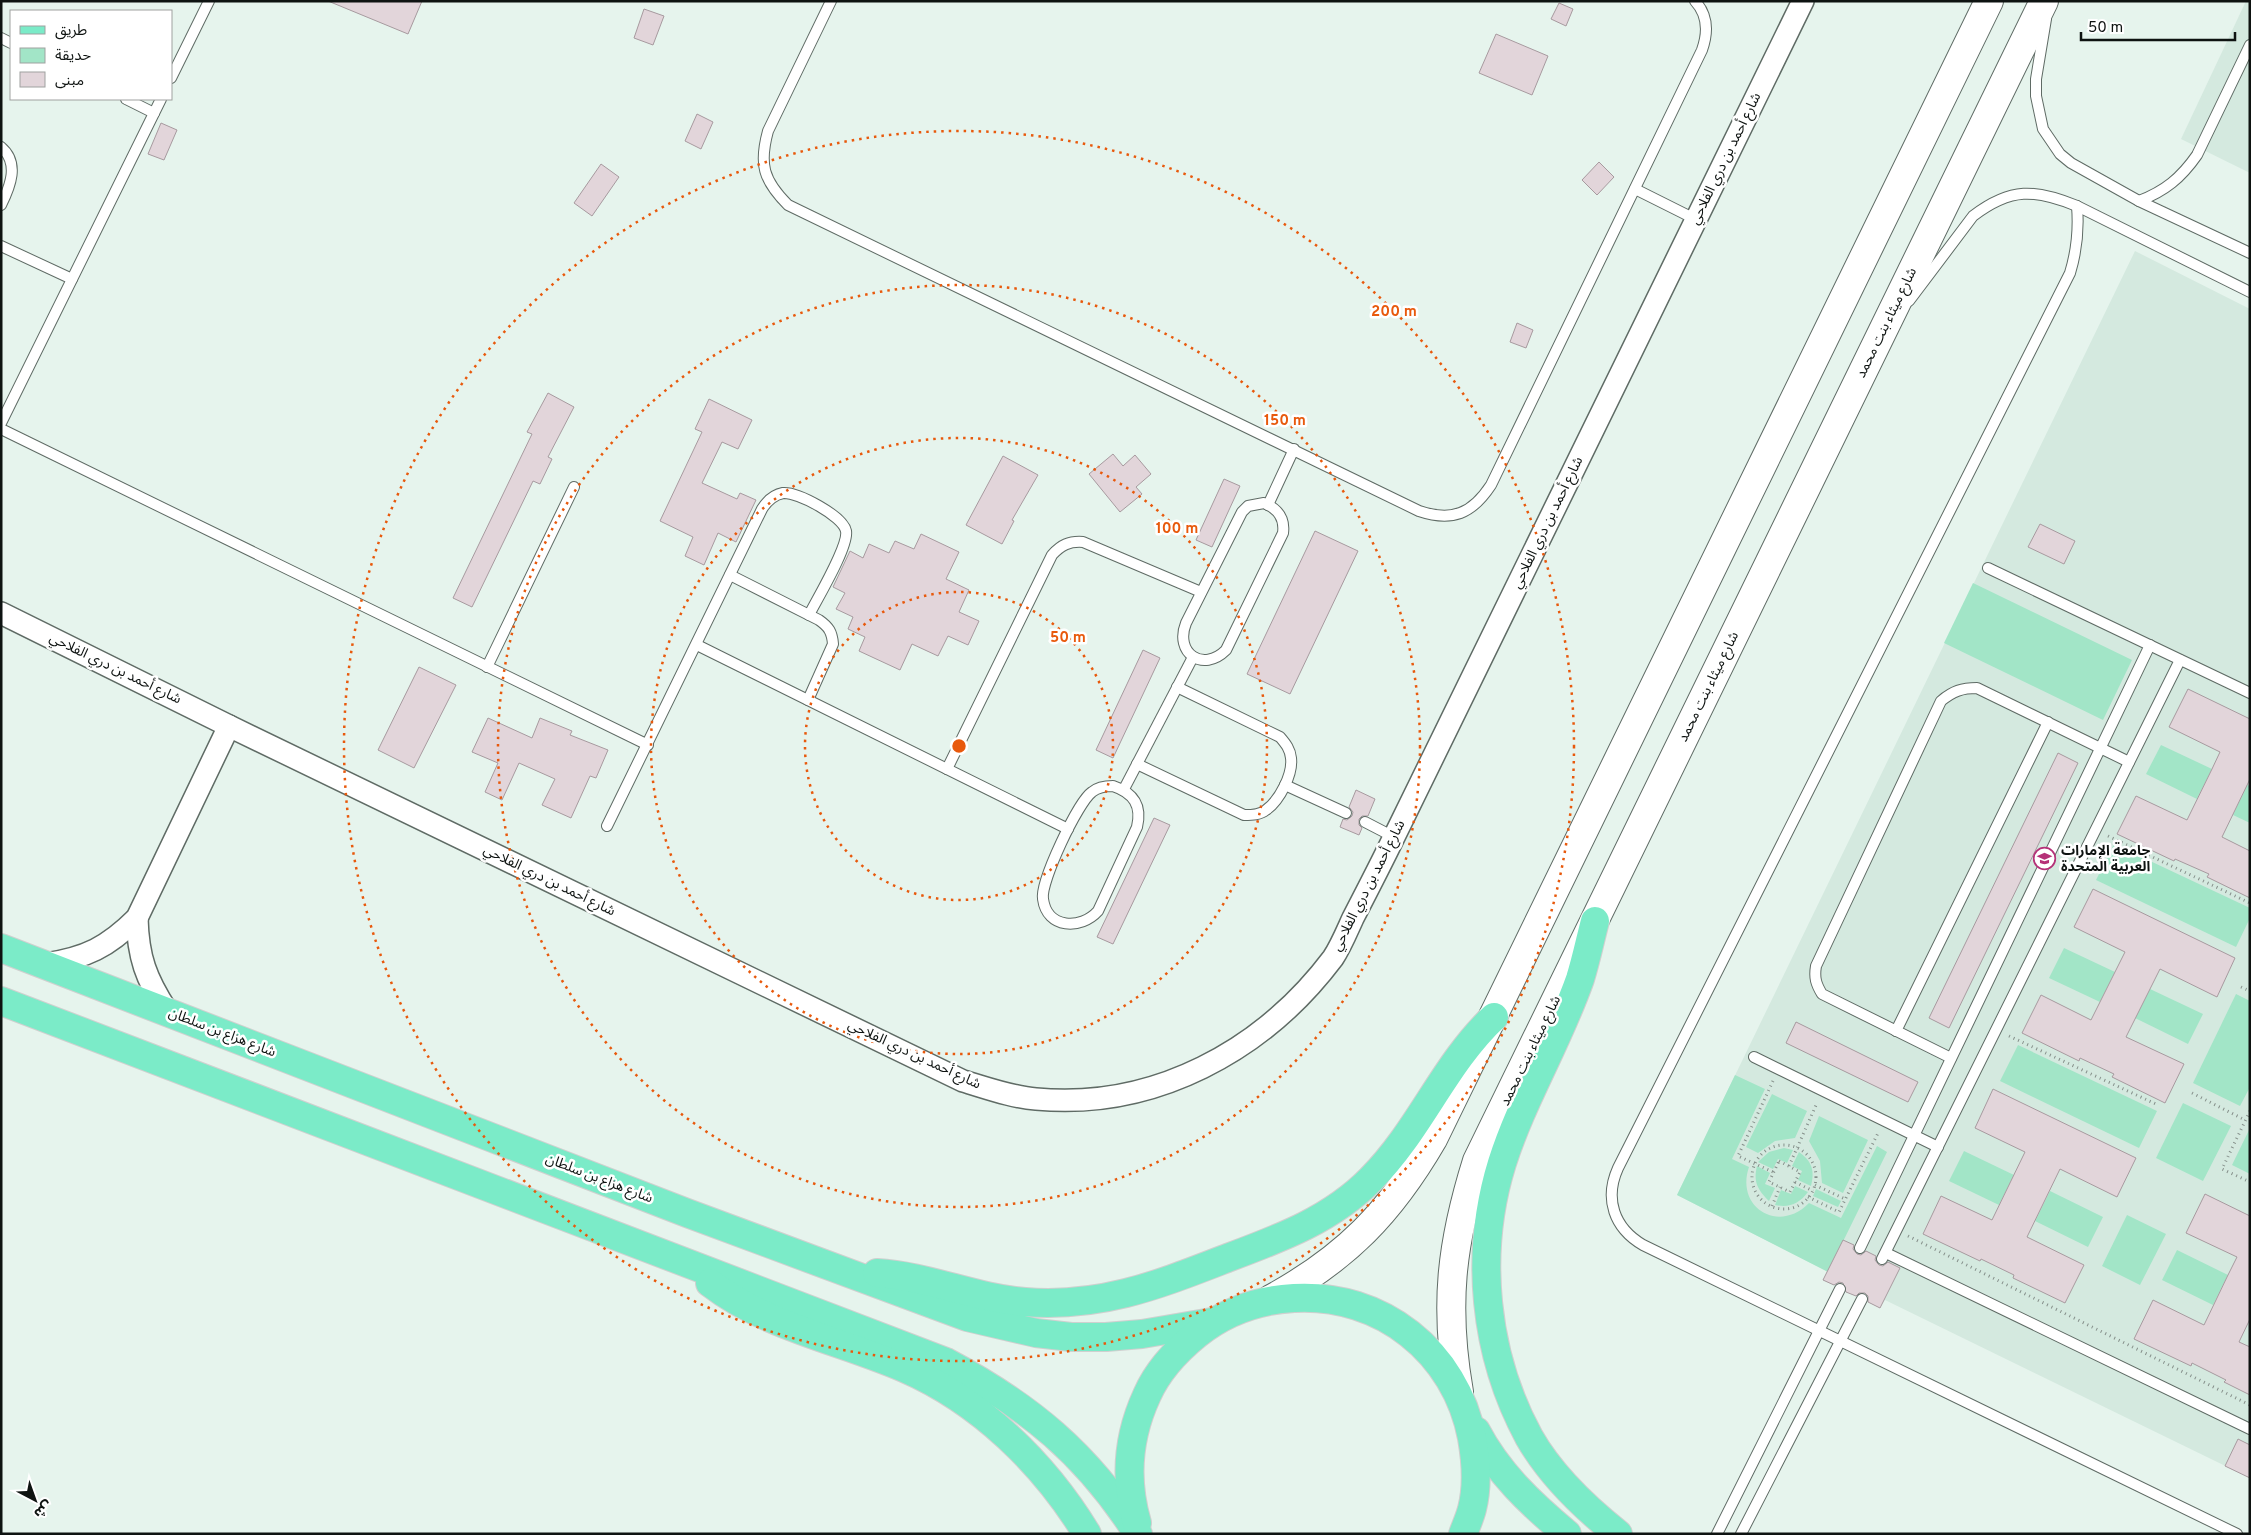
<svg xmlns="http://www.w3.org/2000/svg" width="2251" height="1535" viewBox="0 0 2251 1535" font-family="Overpass,'Noto Sans Arabic',sans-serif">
	<rect width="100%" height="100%" fill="#e6f4ed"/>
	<!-- built -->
	<g fill="#d4e9df">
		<polygon points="2246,1 2250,1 2250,173 2181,139"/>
		<polygon points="2135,251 2250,309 2250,1478 1885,1300 1880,1308 1862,1299 1823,1280 1827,1271 1677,1195"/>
	</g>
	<!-- green -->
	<g fill="#a2e5c7">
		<polygon points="1973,583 2132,660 2103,720 1944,643"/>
		<polygon points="2161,745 2212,769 2197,799 2146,774"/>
		<polygon points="2247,785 2250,786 2250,823 2233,815"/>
		<polygon points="2114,844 2250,908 2250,918 2236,947 2096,880"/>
		<polygon points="2064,948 2115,972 2100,1002 2049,978"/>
		<polygon points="2150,989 2203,1014 2188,1044 2135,1018"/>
		<polygon points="2236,994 2250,1001 2250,1087 2240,1106 2193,1083"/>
		<polygon points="2018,1045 2157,1111 2139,1148 2000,1081"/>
		<path d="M1735 1075 1765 1089 1732 1159 1749 1167C1735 1208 1779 1234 1809 1203L1841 1218 1877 1146 1887 1152 1828 1272 1677 1195Z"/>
		<polygon points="1772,1094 1807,1111 1795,1138 1775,1141 1758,1153 1746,1147"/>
		<polygon points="2183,1103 2231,1126 2203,1181 2156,1158"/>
		<polygon points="1819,1116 1868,1140 1843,1193 1822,1183 1820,1161 1809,1141"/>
		<polygon points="2250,1128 2250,1174 2232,1165"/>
		<polygon points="1784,1148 1793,1150 1787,1163 1778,1159 1773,1169 1758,1162 1769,1152"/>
		<polygon points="1964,1151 2014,1175 1999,1205 1949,1181"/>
		<path d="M1799 1152C1812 1161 1815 1171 1811 1186L1798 1180 1802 1171 1792 1166Z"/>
		<path d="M1757 1166 1770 1173 1765 1184 1775 1188 1769 1201C1758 1190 1753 1182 1757 1166Z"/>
		<path d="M1795 1186 1808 1192C1799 1204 1789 1208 1775 1205L1781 1190 1791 1194Z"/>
		<polygon points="1816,1189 1841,1201 1838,1207 1813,1196"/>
		<polygon points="2050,1191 2103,1217 2088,1247 2035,1221"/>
		<polygon points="2127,1215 2166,1234 2140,1285 2102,1266"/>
		<polygon points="2177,1250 2228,1275 2213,1305 2162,1280"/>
	</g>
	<!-- building -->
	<g fill="#e2d5da" stroke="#a79a9f">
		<polygon points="328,1 422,1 408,34"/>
		<polygon points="1559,3 1573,9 1566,26 1551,19"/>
		<polygon points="644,9 664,16 653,45 634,38"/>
		<polygon points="1496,34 1548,56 1532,95 1479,73"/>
		<polygon points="697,114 713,122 701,149 685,141"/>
		<polygon points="161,123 177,130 164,160 148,154"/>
		<polygon points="1599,162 1614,177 1597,195 1582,180"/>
		<polygon points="601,164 619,177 592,216 574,203"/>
		<polygon points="1517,323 1533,330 1526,348 1510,342"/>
		<polygon points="548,393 574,407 548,457 552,459 540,484 533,481 472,607 453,598 532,434 527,432"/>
		<polygon points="709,399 752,420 738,449 722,442 702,483 737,499 740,493 756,500 736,542 718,533 704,565 685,556 693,537 660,521 702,432 695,429"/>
		<polygon points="1113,454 1123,466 1135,455 1151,474 1136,487 1142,494 1120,512 1089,474"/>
		<polygon points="1003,456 1038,475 1012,520 1014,521 1002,544 966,525"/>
		<polygon points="1224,479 1240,486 1212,547 1196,540"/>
		<polygon points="2040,524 2075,541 2064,564 2028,547"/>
		<polygon points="1315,531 1358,551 1290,694 1247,674"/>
		<polygon points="921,534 959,552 946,579 969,590 959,612 979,621 968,645 948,636 938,656 912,644 900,670 859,651 865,637 848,629 853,617 836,609 845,593 833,587 850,551 863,558 869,544 889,553 895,541 914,549"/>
		<polygon points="1143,650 1160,658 1113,758 1096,750"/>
		<polygon points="419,667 456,685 414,768 378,750"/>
		<polygon points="2188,689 2250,719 2250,779 2222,837 2250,851 2250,898 2207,877 2209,874 2175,859 2174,861 2117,834 2136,796 2187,820 2212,769 2220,752 2169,727"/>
		<polygon points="488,718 532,738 540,718 572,731 570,735 608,750 596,778 590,776 571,818 542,805 555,779 519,763 502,800 485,792 498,763 472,752"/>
		<polygon points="2058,753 2078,763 1949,1028 1929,1018"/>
		<polygon points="1356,790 1375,799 1368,816 1362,816 1359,819 1359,825 1362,828 1359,835 1340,827 1343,819 1347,820 1352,816 1353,812 1349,807"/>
		<polygon points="1154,818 1170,825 1113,944 1097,937"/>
		<polygon points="2093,889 2235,958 2217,997 2160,969 2126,1037 2184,1064 2165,1103 2112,1077 2114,1074 2080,1058 2079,1061 2022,1033 2041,995 2091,1020 2125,952 2074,927"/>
		<polygon points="1796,1022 1918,1082 1908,1102 1786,1043"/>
		<polygon points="1993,1089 2136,1158 2117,1197 2060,1169 2027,1237 2084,1265 2065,1303 2013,1278 2014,1275 1981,1259 1980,1261 1923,1234 1941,1196 1992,1220 2025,1152 1975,1128"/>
		<polygon points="2205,1194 2250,1216 2250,1319 2239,1342 2250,1347 2250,1395 2224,1382 2226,1380 2192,1363 2191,1366 2134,1339 2153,1300 2204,1325 2228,1275 2237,1257 2186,1233"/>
		<polygon points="1843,1240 1854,1245 1853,1249 1857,1254 1861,1255 1866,1251 1876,1256 1875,1260 1879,1265 1883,1266 1888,1262 1900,1268 1880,1308 1868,1302 1868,1296 1865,1293 1859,1293 1856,1296 1846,1292 1843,1283 1839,1282 1834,1285 1823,1280"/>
		<polygon points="2238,1439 2250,1445 2250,1478 2225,1466"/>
	</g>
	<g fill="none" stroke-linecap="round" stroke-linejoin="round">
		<defs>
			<g id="lane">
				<path d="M831 1 768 131C759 164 763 180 788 205L1419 511C1452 522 1472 514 1491 485L1702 50C1708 33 1708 15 1695 1"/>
				<polyline points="2046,19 2036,79 2036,96 2043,129 2060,154 2071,163 2139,201 2250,253"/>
				<polyline points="1,38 11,43"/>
				<polyline points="171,78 209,1"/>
				<polyline points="126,99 154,113"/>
				<path d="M1 147C20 163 10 187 1 205"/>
				<polyline points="1635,189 1697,220"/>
				<path d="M2139 201C2165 191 2181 178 2197 155L2250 45"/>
				<path d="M2077 206C2079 230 2077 250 2070 273L1618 1168C1604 1199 1614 1228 1643 1245L2237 1534"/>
				<polyline points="1,246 72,279"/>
				<path d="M1909 301 1973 216C2011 187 2035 189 2077 206L2250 292"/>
				<polyline points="1,423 161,99"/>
				<polyline points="1,429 648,745"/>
				<path d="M1264 503C1278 509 1285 518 1283 533L1226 650C1203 673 1174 653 1186 623L1242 512 1248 506Z"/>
				<polyline points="1268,505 1294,449"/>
				<polyline points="1988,568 2250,693"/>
				<path d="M730 575 819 620C829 627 832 632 833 644L808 700"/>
				<polyline points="697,645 1068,829"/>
				<polyline points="487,667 574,487"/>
				<path d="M1137 764 1244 815C1252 815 1260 815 1266 810 1280 800 1293 774 1291 758 1290 749 1286 744 1280 737L1177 687"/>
				<path d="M947 769 1052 555C1061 545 1069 541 1083 542L1201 592"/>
				<polyline points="1285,785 1346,813"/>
				<path d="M1113 786C1134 793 1142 806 1137 827L1098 911C1081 930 1047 929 1043 899 1040 882 1078 802 1092 792 1098 787 1106 786 1113 786Z"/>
				<polyline points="1124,789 1193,657"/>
				<polyline points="1365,822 1394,837"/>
				<path d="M607 826 762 509C767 501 773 495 783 493 798 492 843 516 846 531 849 546 817 599 809 615"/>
				<polyline points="1896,1031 2048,722"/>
				<polyline points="1754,1057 1938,1147"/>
				<path d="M1951 1058 1822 994C1816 984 1814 978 1816 966L1941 701C1953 691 1962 688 1977 688L2129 762"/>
				<polyline points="1860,1248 2150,645"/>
				<polyline points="1886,1253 2250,1429"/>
				<polyline points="1882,1259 2180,660"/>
				<polyline points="1717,1534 1840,1289"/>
				<polyline points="1741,1534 1862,1299"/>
			</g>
			<g id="street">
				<path d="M1 613 229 726 963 1081C987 1088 1011 1097 1036 1099 1154 1110 1263 1051 1333 958 1341 946 1347 931 1353 918 1367 891 1381 864 1394 837L1803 1"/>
				<path d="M137 918C138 957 146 979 167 1011"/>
				<path d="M45 964C86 958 108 947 137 918L229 726"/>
			</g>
			<g id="secondary">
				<path d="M1271 1299C1346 1258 1390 1213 1433 1139L1989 1"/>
				<path d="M1459 1392C1444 1306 1451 1244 1477 1161L2044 1"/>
			</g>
			<g id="primary">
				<path d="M1595 921C1590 940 1586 960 1580 979 1558 1042 1522 1100 1502 1163 1474 1253 1484 1354 1529 1437 1551 1476 1584 1507 1618 1534"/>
				<polyline points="1,948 687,1213 967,1317 1036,1333 1071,1337 1106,1337 1142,1334 1212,1322"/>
				<path d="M1 1001 946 1362C1029 1406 1087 1454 1138 1534"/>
				<path d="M877 1273C928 1276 974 1298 1025 1302 1103 1308 1160 1284 1230 1257 1281 1238 1332 1219 1371 1179 1420 1130 1444 1064 1494 1017"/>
				<path d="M710 1283C767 1327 839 1340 904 1368 980 1401 1044 1463 1087 1534"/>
				<path d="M1476 1431C1498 1473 1531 1504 1567 1534"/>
				<path d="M1137 1523C1124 1478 1128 1436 1147 1395 1158 1370 1176 1351 1197 1334 1226 1311 1257 1300 1294 1298 1381 1293 1456 1352 1472 1438 1476 1461 1478 1486 1472 1509 1470 1517 1466 1526 1463 1534"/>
			</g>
		</defs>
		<!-- lane casing -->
		<use href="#lane" stroke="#5f6b65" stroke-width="12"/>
		<!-- street casing -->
		<use href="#street" stroke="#5f6b65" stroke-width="24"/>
		<!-- secondary casing -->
		<use href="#secondary" stroke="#5f6b65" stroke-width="30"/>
		<!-- primary casing -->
		<use href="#primary" stroke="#cfd0cf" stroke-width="30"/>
		<!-- path -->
		<g stroke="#858f8a" stroke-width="3" stroke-dasharray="1 4" stroke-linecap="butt">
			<polyline points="2108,836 2250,903"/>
			<polyline points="2241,987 2250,991"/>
			<polyline points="2009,1036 2158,1105"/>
			<polyline points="1773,1081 1738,1156 1773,1172"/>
			<polyline points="2192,1093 2245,1120"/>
			<polyline points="2250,1111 2222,1169 2250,1182"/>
			<circle cx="1784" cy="1177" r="32"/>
			<polygon points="1779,1161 1800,1172 1790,1192 1769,1182"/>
			<polyline points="1789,1166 1817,1103"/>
			<polyline points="1795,1182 1813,1191"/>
			<polyline points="1815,1185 1845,1199"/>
			<polyline points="1808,1197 1839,1212 1878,1133"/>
			<polyline points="1772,1206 1780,1187"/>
			<polyline points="1908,1236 2250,1405"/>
		</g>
		<!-- lane -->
		<use href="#lane" stroke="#fff" stroke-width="10"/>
		<!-- street -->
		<use href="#street" stroke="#fff" stroke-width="21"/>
		<!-- secondary -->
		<use href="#secondary" stroke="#fff" stroke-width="28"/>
		<!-- primary -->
		<use href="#primary" stroke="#7bebc8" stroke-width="28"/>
	</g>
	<!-- distance rings -->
	<g fill="none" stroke="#e8590c" stroke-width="2.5" stroke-dasharray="2.5 5">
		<circle cx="959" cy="746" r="154"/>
		<circle cx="959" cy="746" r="308"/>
		<circle cx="959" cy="746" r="461"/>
		<circle cx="959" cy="746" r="615"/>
	</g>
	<!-- icons -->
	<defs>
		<symbol id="university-ring" viewBox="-11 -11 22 22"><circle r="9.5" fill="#fff" stroke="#b53178" stroke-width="1.5"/><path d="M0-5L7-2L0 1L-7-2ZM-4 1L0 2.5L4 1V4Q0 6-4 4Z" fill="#b53178"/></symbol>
	</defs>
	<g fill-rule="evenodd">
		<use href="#university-ring" x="2032" y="846" width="25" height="25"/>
	</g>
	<g text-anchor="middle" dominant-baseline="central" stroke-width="5" stroke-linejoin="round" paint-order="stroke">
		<!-- street labels -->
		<g font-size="14" fill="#0e1311" stroke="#fff">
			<text transform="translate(1726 159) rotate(-64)">شارع أحمد بن دري الفلاحي</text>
			<text transform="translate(1887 323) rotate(-64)">شارع ميثاء بنت محمد</text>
			<text transform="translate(1548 523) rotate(-64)">شارع أحمد بن دري الفلاحي</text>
			<text transform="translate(115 669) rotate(26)">شارع أحمد بن دري الفلاحي</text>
			<text transform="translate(1709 687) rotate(-64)">شارع ميثاء بنت محمد</text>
			<text transform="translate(549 881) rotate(26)">شارع أحمد بن دري الفلاحي</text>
			<text transform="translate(1369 886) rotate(-63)">شارع أحمد بن دري الفلاحي</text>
			<text transform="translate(222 1033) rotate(21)">شارع هزاع بن سلطان</text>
			<text transform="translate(1531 1051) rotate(-64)">شارع ميثاء بنت محمد</text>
			<text transform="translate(914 1055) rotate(25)">شارع أحمد بن دري الفلاحي</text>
			<text transform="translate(599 1179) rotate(21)">شارع هزاع بن سلطان</text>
		</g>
		<!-- poi labels -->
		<g font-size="14" font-weight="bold" fill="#0e1311" stroke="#fff" text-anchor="start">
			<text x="2061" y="851">جامعة الإمارات<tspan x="2061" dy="16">العربية المتحدة</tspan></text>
		</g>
	</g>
	<circle cx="959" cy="746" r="8" fill="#e8590c" stroke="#fff" stroke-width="2.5"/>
	<g font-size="15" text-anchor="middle" font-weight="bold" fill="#e8590c" stroke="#fff" stroke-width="5" stroke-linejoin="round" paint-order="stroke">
		<text x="1394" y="316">200 m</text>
		<text x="1285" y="425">150 m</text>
		<text x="1177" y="533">100 m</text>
		<text x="1068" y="642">50 m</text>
	</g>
	<!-- border -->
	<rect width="2251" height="1535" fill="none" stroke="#0e1311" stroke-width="5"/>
	<!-- legend -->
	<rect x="10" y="10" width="162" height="90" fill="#ffffff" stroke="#9fa1a0"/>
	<rect x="20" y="26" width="25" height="8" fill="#7bebc8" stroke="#9fa1a0"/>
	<text x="55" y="35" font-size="15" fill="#0e1311">طريق</text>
	<rect x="20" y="48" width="25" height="15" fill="#a2e5c7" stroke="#9fa1a0"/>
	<text x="55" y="60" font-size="15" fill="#0e1311">حديقة</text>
	<rect x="20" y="72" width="25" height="15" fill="#e2d5da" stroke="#9fa1a0"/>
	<text x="55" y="85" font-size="15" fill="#0e1311">مبنى</text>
	<!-- north arrow -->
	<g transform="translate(35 1500) rotate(139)" stroke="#ffffff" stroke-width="4" paint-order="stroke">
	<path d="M0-4L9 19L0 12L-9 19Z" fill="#0e1311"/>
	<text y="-8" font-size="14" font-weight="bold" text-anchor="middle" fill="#0e1311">ش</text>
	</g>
	<!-- scale -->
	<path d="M2081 32v8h154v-8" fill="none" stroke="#0e1311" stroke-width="2.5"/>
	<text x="2088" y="32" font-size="15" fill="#0e1311" stroke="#ffffff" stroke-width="4" paint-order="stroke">50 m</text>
</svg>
